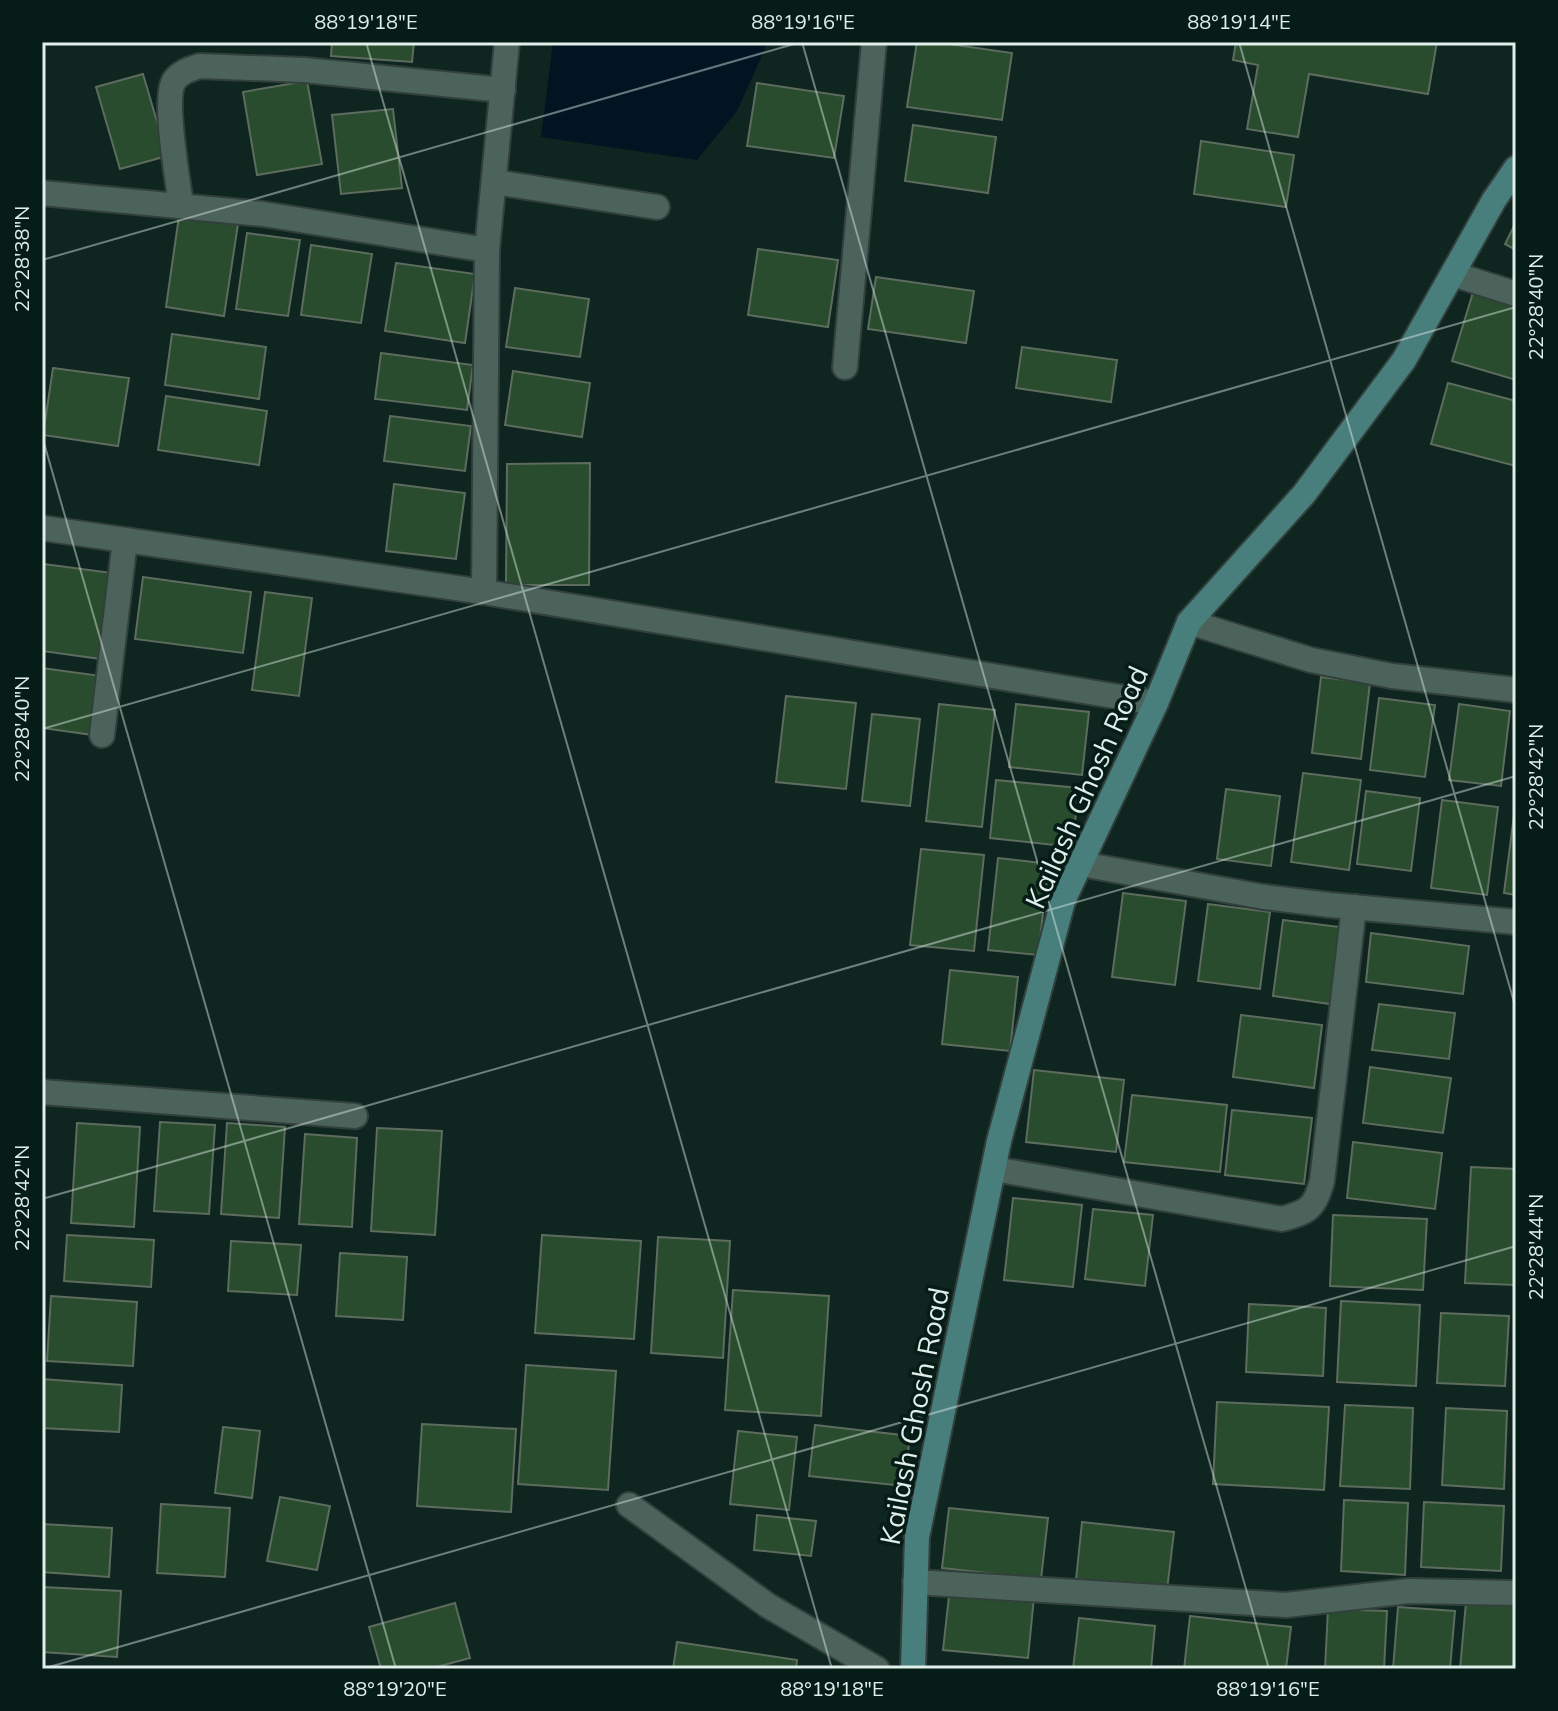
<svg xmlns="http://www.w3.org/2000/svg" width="1558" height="1711" viewBox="0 0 1558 1711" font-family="Mulish,sans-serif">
	<rect width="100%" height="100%" fill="#0f2520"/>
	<!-- water -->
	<polygon fill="#001421" points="553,42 768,42 737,111 697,160 541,137"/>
	<!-- building -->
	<g fill="#284c2d" stroke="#5d6c5e" stroke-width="2">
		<polygon points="332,42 414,42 412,62 331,56"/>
		<polygon points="917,42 935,42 1012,53 1002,120 907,107"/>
		<polygon points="1236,42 1437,42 1428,94 1309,74 1298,137 1247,129 1258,65 1233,60"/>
		<polygon points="143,74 167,156 120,169 96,87"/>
		<polygon points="307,81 322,164 257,175 243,92"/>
		<polygon points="757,83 844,96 834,158 747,146"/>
		<polygon points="393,109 402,188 341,194 332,115"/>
		<polygon points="913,125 996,137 988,193 905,181"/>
		<polygon points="1201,141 1294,155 1286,207 1194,194"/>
		<polygon points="179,216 238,224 224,316 166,307"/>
		<polygon points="1516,222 1516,250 1505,244"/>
		<polygon points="247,233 300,240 288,316 236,309"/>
		<polygon points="311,245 372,254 361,323 301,315"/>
		<polygon points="758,249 838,260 828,327 748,315"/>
		<polygon points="396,263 475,274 465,343 385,331"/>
		<polygon points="876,277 974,291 966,343 868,329"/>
		<polygon points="1475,286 1516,299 1516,380 1452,361"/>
		<polygon points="515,288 589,299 580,357 506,347"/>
		<polygon points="172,334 266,347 259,399 165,385"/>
		<polygon points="1022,347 1117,360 1111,402 1016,388"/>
		<polygon points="381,353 473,365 467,410 375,399"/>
		<polygon points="53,368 129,378 118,446 43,435"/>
		<polygon points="513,371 590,383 582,437 505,425"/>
		<polygon points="1448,383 1516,401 1516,466 1431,444"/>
		<polygon points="166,396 267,411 259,465 158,450"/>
		<polygon points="390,416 471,426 465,471 384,461"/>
		<polygon points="590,463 589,585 506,585 507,464"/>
		<polygon points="394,484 465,493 456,559 386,551"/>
		<polygon points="44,564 112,573 101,659 42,651"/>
		<polygon points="143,577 251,592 243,653 135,639"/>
		<polygon points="265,592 312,598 299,696 252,690"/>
		<polygon points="42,668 101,676 93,735 42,728"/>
		<polygon points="1321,677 1370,683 1361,759 1312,753"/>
		<polygon points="786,696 856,703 846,789 776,782"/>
		<polygon points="1379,698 1435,705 1425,777 1370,770"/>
		<polygon points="939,704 995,710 982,827 926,821"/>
		<polygon points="1016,704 1089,712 1082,775 1009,767"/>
		<polygon points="1459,704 1510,711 1501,786 1449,780"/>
		<polygon points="872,714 920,719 910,806 862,801"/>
		<polygon points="1303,773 1361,780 1349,870 1291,862"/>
		<polygon points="996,780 1079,788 1072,847 990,838"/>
		<polygon points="1226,789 1280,796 1271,866 1217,859"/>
		<polygon points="1366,791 1420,798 1411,871 1357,864"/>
		<polygon points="1442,800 1498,807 1487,895 1431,888"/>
		<polygon points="1514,815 1516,816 1516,895 1504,893"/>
		<polygon points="921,849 984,855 974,951 910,945"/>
		<polygon points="998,858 1049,864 1038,955 988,950"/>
		<polygon points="1123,893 1186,901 1175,985 1112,977"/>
		<polygon points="1208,904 1270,912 1260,989 1198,981"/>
		<polygon points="1283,920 1340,927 1330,1004 1273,996"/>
		<polygon points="1371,933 1469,946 1463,994 1366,982"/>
		<polygon points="950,970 1018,977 1010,1051 942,1044"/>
		<polygon points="1379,1004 1455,1013 1449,1059 1372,1050"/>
		<polygon points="1241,1015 1322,1025 1314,1088 1233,1077"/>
		<polygon points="1370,1067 1451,1078 1443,1133 1363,1123"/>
		<polygon points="1034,1070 1124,1080 1116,1152 1026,1142"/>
		<polygon points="1132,1095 1227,1105 1220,1172 1124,1162"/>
		<polygon points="1232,1110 1312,1118 1304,1184 1225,1175"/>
		<polygon points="160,1122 215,1125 209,1214 154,1211"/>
		<polygon points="77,1123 140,1127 134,1227 71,1223"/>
		<polygon points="227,1123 285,1127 279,1218 221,1214"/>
		<polygon points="377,1128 442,1131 435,1235 371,1231"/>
		<polygon points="305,1134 357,1138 352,1227 299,1224"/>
		<polygon points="1353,1142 1442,1153 1435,1209 1347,1198"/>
		<polygon points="1471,1167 1516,1169 1516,1285 1465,1283"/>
		<polygon points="1013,1198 1082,1205 1073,1287 1004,1280"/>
		<polygon points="1093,1209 1153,1215 1145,1286 1085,1279"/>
		<polygon points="1333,1215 1427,1219 1423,1290 1330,1286"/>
		<polygon points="67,1235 154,1240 151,1287 64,1281"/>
		<polygon points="542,1235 641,1241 634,1339 535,1333"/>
		<polygon points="658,1237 730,1241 723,1358 651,1353"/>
		<polygon points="231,1241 301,1245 297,1295 228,1291"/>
		<polygon points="340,1253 407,1257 403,1320 336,1316"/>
		<polygon points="733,1290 829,1296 821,1416 725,1410"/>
		<polygon points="51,1296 137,1302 133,1366 47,1361"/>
		<polygon points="1341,1301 1420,1305 1416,1386 1337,1382"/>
		<polygon points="1249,1304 1326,1308 1323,1376 1246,1372"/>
		<polygon points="1441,1313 1509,1316 1505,1386 1437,1383"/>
		<polygon points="526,1365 616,1371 608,1490 518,1484"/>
		<polygon points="42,1379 122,1385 119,1432 42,1428"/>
		<polygon points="1217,1402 1329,1407 1324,1490 1213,1484"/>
		<polygon points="1345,1405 1413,1408 1410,1489 1340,1486"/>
		<polygon points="1446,1408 1507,1411 1504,1489 1442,1485"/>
		<polygon points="422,1424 516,1429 511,1512 417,1506"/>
		<polygon points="815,1425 910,1436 904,1486 809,1476"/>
		<polygon points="223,1427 260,1431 252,1498 215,1493"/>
		<polygon points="738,1431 797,1437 789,1510 730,1504"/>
		<polygon points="280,1497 330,1506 317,1570 267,1561"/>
		<polygon points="1344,1500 1408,1503 1405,1575 1341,1571"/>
		<polygon points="1424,1502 1504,1506 1501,1571 1421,1567"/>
		<polygon points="161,1504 230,1508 225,1577 157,1573"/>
		<polygon points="949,1508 1048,1518 1041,1579 942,1568"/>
		<polygon points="757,1515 816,1521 811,1556 754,1550"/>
		<polygon points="1082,1522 1174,1532 1167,1590 1076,1580"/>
		<polygon points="42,1524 112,1528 109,1577 42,1572"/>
		<polygon points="42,1587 121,1591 117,1657 42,1652"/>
		<polygon points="950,1587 1034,1597 1028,1658 943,1650"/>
		<polygon points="1466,1602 1516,1606 1516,1669 1460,1669"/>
		<polygon points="455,1603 470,1658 429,1669 381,1669 369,1627"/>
		<polygon points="1398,1607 1455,1611 1450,1669 1393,1669"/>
		<polygon points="1328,1609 1387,1611 1384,1669 1325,1669"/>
		<polygon points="1190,1616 1291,1627 1286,1669 1184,1669"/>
		<polygon points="1079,1618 1155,1626 1151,1669 1073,1669"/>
		<polygon points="677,1642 797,1660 796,1669 673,1669"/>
	</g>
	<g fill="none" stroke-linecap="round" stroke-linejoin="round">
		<defs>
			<polyline id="lane" points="42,1092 355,1116"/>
			<g id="street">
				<polyline points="494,182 657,207"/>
				<polyline points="42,193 263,214 487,250"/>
				<path d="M181 205C178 181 163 99 174 81 180 72 190 69 200 66L304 70 503 90"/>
				<polyline points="1453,274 1516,294"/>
				<polyline points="845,367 874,42"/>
				<polyline points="42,528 484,592 1156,703"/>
				<polyline points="484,592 487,250 507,42"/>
				<polyline points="1189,622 1311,660 1392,676 1516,690"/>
				<polyline points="102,735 125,540"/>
				<polyline points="1081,864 1264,897 1330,905 1516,922"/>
				<path d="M994 1169 1282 1219C1308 1212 1315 1208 1322 1181L1354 907"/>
				<polyline points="629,1505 767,1605 877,1669"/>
				<polyline points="915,1582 1286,1605 1409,1591 1516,1593"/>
			</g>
			<polyline id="secondary" points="913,1669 917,1537 999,1141 1063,901 1156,703 1189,622 1304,494 1404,360 1494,200 1516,168"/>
		</defs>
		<!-- lane casing -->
		<use href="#lane" stroke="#32403c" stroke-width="28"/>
		<!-- street casing -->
		<use href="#street" stroke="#32403c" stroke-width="28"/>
		<!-- secondary casing -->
		<use href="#secondary" stroke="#32403c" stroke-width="28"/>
		<!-- lane -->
		<use href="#lane" stroke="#4c635c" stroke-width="24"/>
		<!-- street -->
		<use href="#street" stroke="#4c635c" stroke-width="24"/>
		<!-- secondary -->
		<use href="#secondary" stroke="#487e7c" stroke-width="24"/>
	</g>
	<!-- ticks -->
	<path fill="none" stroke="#e1efeb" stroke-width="2" stroke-opacity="0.45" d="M366 42 832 1669M802 42 1269 1669M1239 42 1516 1009M42 260 801 42M42 436 396 1669M42 729 1516 307M42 1199 1516 776M42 1669 1516 1246"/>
	<g text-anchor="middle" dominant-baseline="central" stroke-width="7" stroke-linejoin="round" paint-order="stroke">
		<!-- street labels -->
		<g font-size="28" fill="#e1efeb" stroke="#061c17">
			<text transform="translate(1086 787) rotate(-66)">Kailash Ghosh Road</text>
			<text transform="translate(914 1416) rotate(-79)">Kailash Ghosh Road</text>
		</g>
	</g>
	<!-- border -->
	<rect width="1558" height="1711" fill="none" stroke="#061c17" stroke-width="88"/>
	<rect x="44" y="44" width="1470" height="1623" fill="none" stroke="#e1efeb" stroke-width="3"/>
	<g font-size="20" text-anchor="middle" fill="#e1efeb">
		<text x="366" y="29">88°19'18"E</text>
		<text x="803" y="29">88°19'16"E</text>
		<text x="1239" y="29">88°19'14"E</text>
		<text transform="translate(22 259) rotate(-90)" y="7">22°28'38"N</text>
		<text transform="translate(1536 307) rotate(-90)" y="7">22°28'40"N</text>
		<text transform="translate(22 729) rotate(-90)" y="7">22°28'40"N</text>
		<text transform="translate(1536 777) rotate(-90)" y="7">22°28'42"N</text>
		<text transform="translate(22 1198) rotate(-90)" y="7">22°28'42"N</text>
		<text transform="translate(1536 1247) rotate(-90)" y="7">22°28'44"N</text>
		<text x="395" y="1696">88°19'20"E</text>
		<text x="832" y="1696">88°19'18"E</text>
		<text x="1268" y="1696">88°19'16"E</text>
	</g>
</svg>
